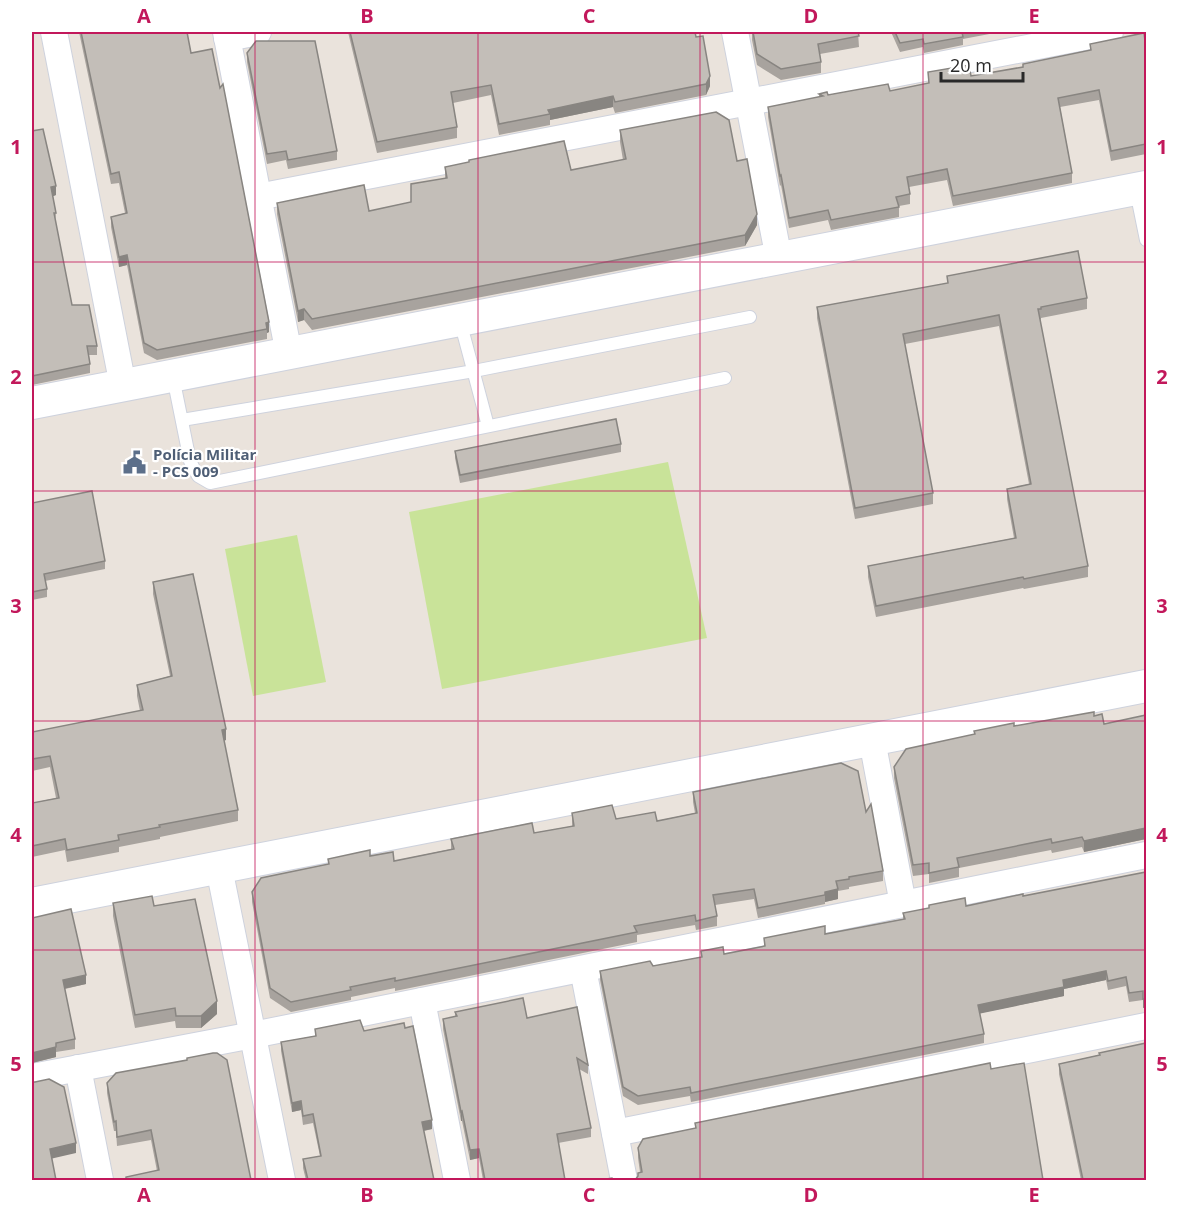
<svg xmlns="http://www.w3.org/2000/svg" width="1178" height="1212" viewBox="0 0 1178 1212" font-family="'Open Sans',sans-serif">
	<rect width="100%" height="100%" fill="#eae3dc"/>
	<!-- pitch -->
	<g fill="#c9e399">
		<polygon points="668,462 707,638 442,689 409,512"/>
		<polygon points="297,535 326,682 253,696 225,549"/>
	</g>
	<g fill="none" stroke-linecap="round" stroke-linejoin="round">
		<defs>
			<g id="service">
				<polyline points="1136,191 1146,240"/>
				<polyline points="460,321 488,426"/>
				<polyline points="173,377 190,461 198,476 210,483 725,378"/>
				<polyline points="182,420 474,371 750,317"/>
			</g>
			<g id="minor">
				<polyline points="54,32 123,386"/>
				<polyline points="226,32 289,354"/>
				<polyline points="735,32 779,259"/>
				<polyline points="227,38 258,32"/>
				<polyline points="258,197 1110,32"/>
				<polyline points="872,740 903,904"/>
				<polyline points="219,868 282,1180"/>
				<polyline points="583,969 624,1180"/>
				<polyline points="422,1001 457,1180"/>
				<polyline points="78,1068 100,1180"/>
				<polyline points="32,1077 253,1035 1146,855"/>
				<polyline points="615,1133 1146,1026"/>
			</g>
			<g id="tertiary">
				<polyline points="32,403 1146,187"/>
				<polyline points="32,904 1146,686"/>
			</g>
		</defs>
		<!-- service casing -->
		<use href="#service" stroke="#ced2dd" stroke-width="14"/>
		<!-- minor casing -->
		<use href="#minor" stroke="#ced2dd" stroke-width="28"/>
		<!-- tertiary casing -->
		<use href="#tertiary" stroke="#ced2dd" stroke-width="34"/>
		<!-- service -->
		<use href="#service" stroke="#fff" stroke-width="12"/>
		<!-- minor -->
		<use href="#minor" stroke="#fff" stroke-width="26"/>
		<!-- tertiary -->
		<use href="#tertiary" stroke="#fff" stroke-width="32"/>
	</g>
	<!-- wall -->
	<g fill="#a8a39e">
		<polygon points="79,32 187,32 191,53 269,332 267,333 267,339 157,360 144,353 127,265 119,267 111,227 111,217 125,213 119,183 111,184"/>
		<polygon points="348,32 695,32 710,86 706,95 615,113 613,107 550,120 550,125 499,135 491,95 453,103 457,127 457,138 377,153"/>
		<polygon points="752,32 858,32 859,47 820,54 821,62 821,73 781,80 757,65 752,40"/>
		<polygon points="891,32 1000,32 963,39 963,45 924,53 923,47 900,52"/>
		<polygon points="1146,40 1146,154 1111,161 1099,100 1060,107 1072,173 1072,183 953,206 947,180 909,187 910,194 910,204 899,206 899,217 831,230 828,220 789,228 781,185 780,186 768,117 768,107 819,97 819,94 828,95 890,91 928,83 928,72 971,76 1023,67 1023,64 1090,51 1090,44"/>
		<polygon points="247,53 337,151 337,160 288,169 286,160 267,164 247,62"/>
		<polygon points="620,130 737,161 757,225 745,246 312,330 304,320 298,322 277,214 277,203 369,211 411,202 445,178 445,167 469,163 469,160 571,170 623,160 620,142"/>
		<polygon points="32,131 56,195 53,196 56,213 55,222 72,305 97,346 97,355 89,355 90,364 90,373 32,385"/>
		<polygon points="1087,298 1087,309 1041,318 1041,319 1040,320 1088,566 1088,577 1024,589 1023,588 876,617 868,577 868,566 1014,538 1007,499 1007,489 1029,484 999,326 905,344 933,493 933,504 855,519 817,318 817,307"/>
		<polygon points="621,444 621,452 460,483 455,458 455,451"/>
		<polygon points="32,503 105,561 105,569 45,581 47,589 47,597 32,600"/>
		<polygon points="153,582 226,740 224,741 238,810 238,821 160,837 160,839 119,847 119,852 67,862 65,850 32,857 32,803 56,798 50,767 32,771 32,732 140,711 137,696 137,685 170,676 153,594"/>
		<polygon points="1146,715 1146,839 1084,852 1082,847 1052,853 1051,850 959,868 959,877 929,883 929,874 913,876 894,778 894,767 974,735 974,731 1094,716 1104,724"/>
		<polygon points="693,792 866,812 883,871 883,881 849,887 849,889 838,891 838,899 825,902 825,904 758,918 754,899 715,905 717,916 717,926 696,930 695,925 637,935 637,942 405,989 395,991 395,988 351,997 351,1000 291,1012 270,998 252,902 252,892 328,864 328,859 370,856 394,861 451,849 451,839 534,833 572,826 572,813 616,819 657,821 695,813 693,802"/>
		<polygon points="1146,872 1146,1007 1143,1008 1143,1000 1129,1002 1126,986 1108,990 1106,980 1064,989 1064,996 980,1013 984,1034 984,1043 691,1102 690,1096 638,1105 623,1096 600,980 600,971 653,966 701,957 701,951 724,954 764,946 764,938 825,934 903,919 903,913 966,906 1023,896"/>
		<polygon points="113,903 154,906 217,1014 201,1028 176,1028 175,1021 135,1028 113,916"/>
		<polygon points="32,918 86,984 65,989 75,1039 75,1049 56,1052 56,1057 32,1063"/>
		<polygon points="455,1012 527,1018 588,1065 588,1074 579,1069 591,1128 591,1137 558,1143 565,1180 483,1180 479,1158 470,1160 462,1121 461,1121 443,1029 443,1019 455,1017"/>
		<polygon points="315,1029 364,1031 432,1129 424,1131 434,1180 306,1180 303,1168 303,1159 320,1156 313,1123 303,1125 301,1110 292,1112 281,1051 281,1042 315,1036"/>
		<polygon points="1099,1053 1146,1180 1081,1180 1059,1074 1059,1064 1099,1055"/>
		<polygon points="991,1069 640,1172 638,1158 638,1148 695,1128 695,1123"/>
		<polygon points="107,1083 251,1180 126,1180 126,1177 157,1171 151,1140 117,1146 116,1131 114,1131 107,1093"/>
	</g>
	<!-- shaded-wall -->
	<g fill="#888581">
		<polygon points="710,76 710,86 706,95 706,84"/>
		<polygon points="613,96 613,107 550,120 550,114 548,110"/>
		<polygon points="56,186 56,195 51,197 51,187"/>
		<polygon points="757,214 757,225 745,246 745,235"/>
		<polygon points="127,255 127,265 119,267 119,257"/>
		<polygon points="304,309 304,320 298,322 298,311"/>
		<polygon points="269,322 269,332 267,333 266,323"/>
		<polygon points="226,729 226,740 222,741 222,730"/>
		<polygon points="1146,828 1146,839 1084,852 1084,841"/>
		<polygon points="838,889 838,899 825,902 825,892"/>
		<polygon points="1106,971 1106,980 1064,989 1064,996 978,1014 978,1005 1063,980"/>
		<polygon points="86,975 86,984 63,989 63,980"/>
		<polygon points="1146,998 1146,1007 1143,1008 1143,999"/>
		<polygon points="217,1001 217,1014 201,1028 201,1016"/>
		<polygon points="56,1047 56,1057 32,1063 32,1053"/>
		<polygon points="301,1101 301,1110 292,1112 292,1103"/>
		<polygon points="462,1111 462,1121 461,1121 461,1112"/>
		<polygon points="432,1120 432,1129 422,1131 422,1122"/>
		<polygon points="76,1143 76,1153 50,1159 50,1149"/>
		<polygon points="479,1149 479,1158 470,1160 470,1150"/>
	</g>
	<!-- building -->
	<g fill="#c3beb8" stroke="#888581" stroke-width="1.5">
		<polygon points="81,32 187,32 191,53 212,49 220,88 223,84 269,322 266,323 267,329 157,350 144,343 127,255 119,257 111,217 127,213 119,172 111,174"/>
		<polygon points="350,32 695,32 696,37 703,36 710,76 706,84 615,102 613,96 548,110 550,114 499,124 491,85 451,92 457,127 377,142"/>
		<polygon points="753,32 858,32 859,36 818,44 821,62 781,69 757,54"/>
		<polygon points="895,32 962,32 963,37 924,44 923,39 900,43"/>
		<polygon points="1144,33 1145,41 1146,40 1146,144 1111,151 1099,90 1058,98 1072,173 953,196 947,169 907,177 910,194 896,197 899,207 831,220 828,210 789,218 781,175 780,176 768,107 823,96 819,94 827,92 828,95 888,84 890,91 929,83 928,72 969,65 971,76 1023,67 1023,64 1091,50 1090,44"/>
		<polygon points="256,41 315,41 337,151 288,160 286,151 267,154 247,53"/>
		<polygon points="716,112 729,120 737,161 747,159 757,214 745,235 312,319 304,309 298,311 277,203 364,185 369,211 411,202 411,184 447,178 445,167 469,162 469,160 564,141 571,170 626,159 620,130"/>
		<polygon points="43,129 56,186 51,187 56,213 54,213 72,305 89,305 97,346 87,346 90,364 32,376 32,131"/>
		<polygon points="1078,251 1087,298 1041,307 1041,309 1038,309 1088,566 1024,579 1023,577 876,606 868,566 1016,538 1007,489 1031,484 999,315 903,334 933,493 855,508 817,307 948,283 947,276"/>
		<polygon points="616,419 621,444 460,475 455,451"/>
		<polygon points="92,491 105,561 44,574 47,589 32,592 32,503"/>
		<polygon points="193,574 226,729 222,730 238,810 159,825 160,827 118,835 119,840 67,850 65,839 32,846 32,803 59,798 50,756 32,759 32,732 143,710 137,685 172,676 153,582"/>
		<polygon points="1094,712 1094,716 1102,714 1104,724 1146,715 1146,828 1084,841 1082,837 1052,843 1051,839 957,858 959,867 929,873 929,863 913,865 894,767 906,749 975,734 974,731 1014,723 1014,726"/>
		<polygon points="841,763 858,771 866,812 871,804 883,871 849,877 849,879 836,881 838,889 825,892 825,895 758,908 754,889 713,895 717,916 696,921 695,915 634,926 637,932 405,979 395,981 395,978 350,987 351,990 291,1002 270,988 252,892 261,878 329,864 328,859 370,850 370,856 393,852 394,861 454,849 451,839 532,823 534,833 574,826 572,813 612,805 616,819 655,812 657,821 697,813 693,792"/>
		<polygon points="1146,872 1146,998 1143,999 1143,991 1129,993 1126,977 1108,981 1106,971 1063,980 1064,987 978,1005 984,1034 691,1093 690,1087 638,1096 623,1087 600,971 650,961 653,966 702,957 701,951 723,947 724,954 765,946 764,938 825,926 825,934 905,919 903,913 929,908 929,905 965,898 966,906 1023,894 1023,896"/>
		<polygon points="152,896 154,906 195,899 217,1001 201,1016 176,1016 175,1008 135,1015 113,903"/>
		<polygon points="71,909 86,975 63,980 75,1039 56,1043 56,1047 32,1053 32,922 33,922 32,918"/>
		<polygon points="523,998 527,1018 577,1007 588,1065 577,1058 591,1128 557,1134 565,1180 485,1180 479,1149 470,1150 462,1111 461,1112 443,1019 457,1016 455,1012"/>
		<polygon points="360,1020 364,1031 404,1023 405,1028 413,1026 432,1120 422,1122 434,1180 308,1180 303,1159 321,1156 313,1114 303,1116 301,1101 292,1103 281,1042 316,1036 315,1029"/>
		<polygon points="1146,1043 1146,1180 1083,1180 1059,1064 1100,1055 1099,1053"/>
		<polygon points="213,1053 217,1053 227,1060 251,1180 126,1180 126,1177 159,1170 151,1130 117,1137 116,1121 114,1122 107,1083 116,1073 187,1060 187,1058"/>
		<polygon points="990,1063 991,1069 1024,1063 1043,1180 635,1180 638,1176 638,1173 642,1172 638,1148 643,1139 696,1128 695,1123"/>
		<polygon points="49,1079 64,1087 76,1143 50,1149 56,1180 32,1180 32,1082 35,1082"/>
		<polygon points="612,1178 614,1180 601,1180"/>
	</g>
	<!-- grid -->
	<path fill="none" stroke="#c2185b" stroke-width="1.5" stroke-opacity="0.55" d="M255 32V1180M478 32V1180M700 32V1180M923 32V1180M32 262H1146M32 491H1146M32 721H1146M32 950H1146"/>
	<!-- icons -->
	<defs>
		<symbol id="civic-bare" viewBox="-9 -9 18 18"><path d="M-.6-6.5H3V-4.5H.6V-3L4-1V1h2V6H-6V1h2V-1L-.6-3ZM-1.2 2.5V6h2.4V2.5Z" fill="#5c6f8a" stroke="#fff" stroke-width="2.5" paint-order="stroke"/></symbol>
	</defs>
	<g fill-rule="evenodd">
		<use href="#civic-bare" x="118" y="446" width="33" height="33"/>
	</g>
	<g text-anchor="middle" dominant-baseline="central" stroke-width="4.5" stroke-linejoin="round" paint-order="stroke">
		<!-- service labels -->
		<g font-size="15" font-weight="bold" fill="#4e5e75" stroke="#fff" text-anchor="start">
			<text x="153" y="454">Polícia Militar<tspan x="153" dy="17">- PCS 009</tspan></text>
		</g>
	</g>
	<!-- border -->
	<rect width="1178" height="1212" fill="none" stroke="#ffffff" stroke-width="66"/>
	<!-- scale -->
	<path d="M941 72v9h82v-9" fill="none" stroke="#292929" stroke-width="3"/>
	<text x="950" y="72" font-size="18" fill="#292929" stroke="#ffffff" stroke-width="4.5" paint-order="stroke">20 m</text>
	<rect x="33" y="33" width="1112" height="1146" fill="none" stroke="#c2185b" stroke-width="2"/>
	<g font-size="20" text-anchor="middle" font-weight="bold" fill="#c2185b">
		<text x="144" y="23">A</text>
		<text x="367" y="23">B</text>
		<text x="589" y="23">C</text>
		<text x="811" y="23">D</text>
		<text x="1034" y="23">E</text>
		<text x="16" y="154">1</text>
		<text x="1162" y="154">1</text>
		<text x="16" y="384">2</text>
		<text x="1162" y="384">2</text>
		<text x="16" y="613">3</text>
		<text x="1162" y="613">3</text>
		<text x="16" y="842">4</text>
		<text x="1162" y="842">4</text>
		<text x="16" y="1071">5</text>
		<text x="1162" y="1071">5</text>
		<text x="144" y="1202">A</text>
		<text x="367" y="1202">B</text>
		<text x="589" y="1202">C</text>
		<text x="811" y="1202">D</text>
		<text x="1034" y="1202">E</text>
	</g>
</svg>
